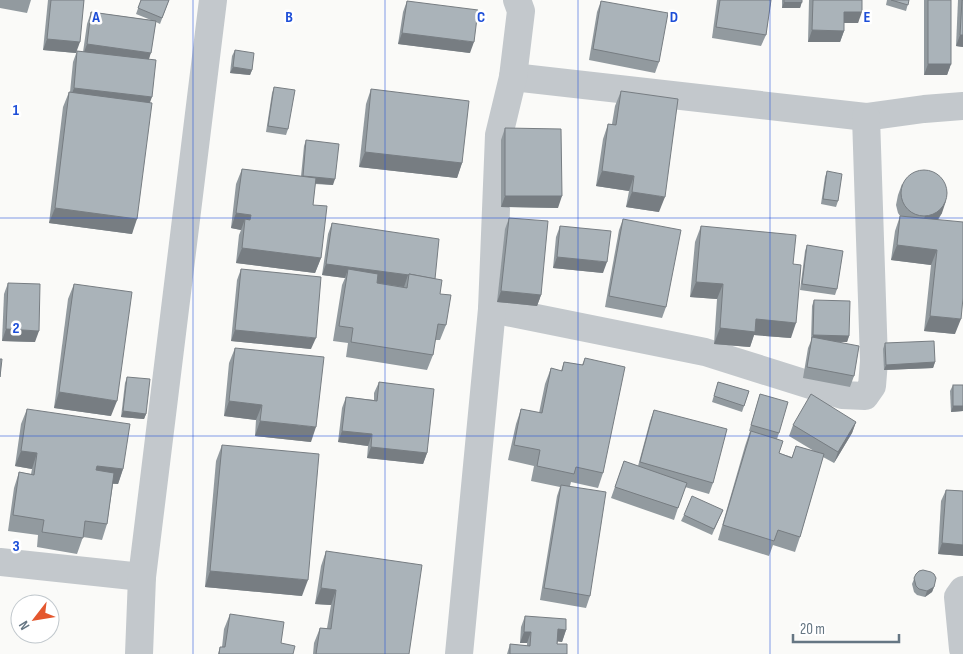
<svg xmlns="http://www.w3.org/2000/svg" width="963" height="654" viewBox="0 0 963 654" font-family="'Sofia Sans Condensed',sans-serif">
	<rect width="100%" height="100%" fill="#fafaf8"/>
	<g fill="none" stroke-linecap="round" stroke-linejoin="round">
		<!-- minor -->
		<g stroke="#c3c8cc" stroke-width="28">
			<polyline points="513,77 866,117 924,109 963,106"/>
			<polyline points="492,309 705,352 842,395 865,396 872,386 874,361 866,117"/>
			<polyline points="0,562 142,577"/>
			<polyline points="963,590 958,597 963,649"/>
			<polyline points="139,654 142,577 213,0"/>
			<polyline points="459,654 492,309 499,135 513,77 521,11 517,0"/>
		</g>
	</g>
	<!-- wall -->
	<g fill="#929a9f">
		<polygon points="0,0 31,0 27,13 0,8"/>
		<polygon points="48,0 84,0 76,53 43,50"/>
		<polygon points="141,0 169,0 160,24 156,22 149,59 150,103 132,234 49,223 63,107 69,92 70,92 73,62 77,51 83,52 87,24 91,12 151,20 136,14"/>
		<polygon points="717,0 771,0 766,35 761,46 712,38"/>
		<polygon points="782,0 802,0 800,8 782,8"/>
		<polygon points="809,0 862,0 858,23 844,23 844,31 840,42 808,42"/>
		<polygon points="887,0 909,0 906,11 886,5"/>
		<polygon points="924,0 951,0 951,64 947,75 924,75"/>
		<polygon points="958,0 963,0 963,47 956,46"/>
		<polygon points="407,1 470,53 398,44 403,12"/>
		<polygon points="601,1 659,62 655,73 589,60 597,12"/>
		<polygon points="235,50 252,70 250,75 230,73 232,56"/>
		<polygon points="274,87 288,129 286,135 266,132 272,93"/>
		<polygon points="371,89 462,163 457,178 359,167 366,104"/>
		<polygon points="621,91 659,212 626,207 629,191 596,186 603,139 608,124 612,124 615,106"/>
		<polygon points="505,128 558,208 501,207 501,140"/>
		<polygon points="306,140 333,185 315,184 313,205 321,258 315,273 236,263 239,235 241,230 231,228 236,184 242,169 301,176 304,146"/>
		<polygon points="827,171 838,201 836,207 821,204 825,177"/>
		<polygon points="902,184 942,213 938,220 955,334 924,331 931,265 891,260 895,231 900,216 898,213 896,205 898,195"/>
		<polygon points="509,218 541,295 537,306 497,302 505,229"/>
		<polygon points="623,219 666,307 662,318 605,307 619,230"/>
		<polygon points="332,223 435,279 440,294 446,325 440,340 435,340 433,355 427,370 346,357 348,343 333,341 342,285 345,278 322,275 328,234"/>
		<polygon points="560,226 603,273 553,268 556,237"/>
		<polygon points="701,226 793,264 791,338 754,335 750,347 714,344 717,299 690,297 695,242"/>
		<polygon points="807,245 837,289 835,295 800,290 805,251"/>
		<polygon points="241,269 311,349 231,341 237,280"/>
		<polygon points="8,283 35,342 2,341 4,294"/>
		<polygon points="74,284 111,416 54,408 68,299"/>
		<polygon points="814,300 849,336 847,342 838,342 854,376 850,387 803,378 808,348 811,341 812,306"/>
		<polygon points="885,343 935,362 933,368 884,370 883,349"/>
		<polygon points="235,348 311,442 255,436 256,420 224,416 229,363"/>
		<polygon points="585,358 603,473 598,488 571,482 570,486 590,596 586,608 540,600 557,496 560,487 531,481 534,466 508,460 516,424 521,409 539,413 545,384 551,368 561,371 564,362 582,365"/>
		<polygon points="127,377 146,414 144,419 121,417 125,383"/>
		<polygon points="379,382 427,453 423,464 367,458 368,446 338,442 342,408 346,397 374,400 374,393"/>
		<polygon points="718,382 749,391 742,412 712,402"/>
		<polygon points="953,385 963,385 963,411 951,412 950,391"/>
		<polygon points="760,394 779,433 777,439 779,453 792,457 796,446 814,451 789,436 793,425 856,422 852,433 834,463 823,457 800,537 795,552 773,545 769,556 718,540 745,446 750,431 749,431"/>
		<polygon points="27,409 123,469 118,484 113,484 107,524 102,540 83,537 77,554 37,547 38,535 8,531 14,488 19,472 31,474 32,469 15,466 21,424"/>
		<polygon points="654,410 713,483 709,494 685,487 674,520 611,498 624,461 638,466 650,421"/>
		<polygon points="222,445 302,596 205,587 216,461"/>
		<polygon points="946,490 963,491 963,556 938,554 941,501"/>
		<polygon points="723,510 712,535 681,521 684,515"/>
		<polygon points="326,551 409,654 313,654 314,643 320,628 327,628 331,605 315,604 321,566"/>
		<polygon points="916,574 934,587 932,592 925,597 917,595 914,592 912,584"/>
		<polygon points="230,614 281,643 293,654 218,654 220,647 222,647 224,629"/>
		<polygon points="525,616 566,630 562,642 558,641 557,644 567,654 507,654 510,644 527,646 527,643 520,643 521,627"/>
	</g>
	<!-- shaded-wall -->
	<g fill="#777d82">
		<polygon points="784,2 802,2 800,8 782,8"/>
		<polygon points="844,12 862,12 858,23 840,23"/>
		<polygon points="812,30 844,31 840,42 808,42"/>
		<polygon points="402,33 474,42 470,53 398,44"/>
		<polygon points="960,35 963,35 963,47 956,46"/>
		<polygon points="47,39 80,42 76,53 43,50"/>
		<polygon points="87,44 151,53 147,64 83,55"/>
		<polygon points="928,64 951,64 947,75 924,75"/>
		<polygon points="233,67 252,70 250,75 230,73"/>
		<polygon points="74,88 152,97 148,108 70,99"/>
		<polygon points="365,152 462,163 457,178 359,167"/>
		<polygon points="602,171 634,176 629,191 596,186"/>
		<polygon points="303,176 335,179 333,185 301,182"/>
		<polygon points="632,192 665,197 659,212 626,207"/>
		<polygon points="505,196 562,196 558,208 501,207"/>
		<polygon points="946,201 942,213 937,220 921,227 925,216"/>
		<polygon points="55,208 137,219 132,234 49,223"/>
		<polygon points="236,213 251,215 246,230 245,219 241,230 231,228"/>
		<polygon points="897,245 937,250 931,265 891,260"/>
		<polygon points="242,248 321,258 315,273 236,263"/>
		<polygon points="557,257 607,262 603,273 553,268"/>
		<polygon points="326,264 408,275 404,287 347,278 348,269 345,278 322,275"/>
		<polygon points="696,282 723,284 717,299 690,297"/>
		<polygon points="501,291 541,295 537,306 497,302"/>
		<polygon points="930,316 961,319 955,334 924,331"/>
		<polygon points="756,319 796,323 791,338 754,335 750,347 714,344 720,328"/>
		<polygon points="6,329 39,331 35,342 2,341"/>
		<polygon points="235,330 316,338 311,349 231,341"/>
		<polygon points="813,335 849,336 847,342 812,341"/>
		<polygon points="935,362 933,368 884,370 886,365"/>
		<polygon points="59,392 117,401 111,416 54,408"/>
		<polygon points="229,401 262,405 256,420 224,416"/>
		<polygon points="953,406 963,406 963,411 951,412"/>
		<polygon points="123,411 146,414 144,419 121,417"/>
		<polygon points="260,421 316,427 311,442 255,436"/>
		<polygon points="856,422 852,433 834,463 838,452"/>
		<polygon points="342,431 372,434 368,446 338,442"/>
		<polygon points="371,447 427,453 423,464 367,458"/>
		<polygon points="21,451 37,453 32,469 15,466"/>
		<polygon points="97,466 123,469 118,484 92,481"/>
		<polygon points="942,543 963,545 963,556 938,554"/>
		<polygon points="210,571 308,580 302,596 205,587"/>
		<polygon points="934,587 932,592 925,597 927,591"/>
		<polygon points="321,588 336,590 331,605 315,604"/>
		<polygon points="558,629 566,630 562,642 554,641"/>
		<polygon points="524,632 531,632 527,643 520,643"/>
	</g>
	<!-- building -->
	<g fill="#aab3b9" stroke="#777d82">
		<polygon points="51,0 84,0 80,42 47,39"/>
		<polygon points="141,0 169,0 162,18 138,8"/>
		<polygon points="720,0 771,0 766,35 716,27"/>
		<rect x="784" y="0" width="18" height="2"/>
		<polygon points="813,0 862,0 862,12 844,12 844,31 812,30"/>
		<polygon points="891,0 909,0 908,5"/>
		<rect x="928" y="0" width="23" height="64"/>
		<polygon points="962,0 963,0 963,35 960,35"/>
		<polygon points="407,1 478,10 474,42 402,33"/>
		<polygon points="601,1 668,13 659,62 593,49"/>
		<polygon points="91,12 156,21 151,53 87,44"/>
		<polygon points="235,50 254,53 252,70 233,67"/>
		<polygon points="77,51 156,60 152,97 74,88"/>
		<polygon points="274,87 295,90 288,129 268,126"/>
		<polygon points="371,89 469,101 462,163 365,152"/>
		<polygon points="621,91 678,99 665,197 632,192 634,176 602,171 608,124 616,125"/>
		<polygon points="69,92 152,103 137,219 55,208"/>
		<polygon points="505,128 561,129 562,196 505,196"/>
		<polygon points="306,140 339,144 335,179 303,176"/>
		<polygon points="242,169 316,178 313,205 327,206 321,258 242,248 245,219 250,220 251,215 236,213"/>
		<circle cx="924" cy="193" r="23"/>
		<polygon points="827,171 842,174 838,201 823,199"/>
		<polygon points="900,216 963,222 963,298 961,319 930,316 937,250 897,245"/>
		<polygon points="509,218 548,221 541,295 501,291"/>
		<polygon points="623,219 681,230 666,307 609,296"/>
		<polygon points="332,223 439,239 435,279 409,274 409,275 326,264"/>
		<polygon points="560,226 611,231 607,262 557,257"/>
		<polygon points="701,226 796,235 793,264 801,265 796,323 756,319 755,332 720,328 723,284 696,282"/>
		<polygon points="807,245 843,251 837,289 802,284"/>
		<polygon points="241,269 321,277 316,338 235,330"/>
		<polygon points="348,269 378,274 377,283 407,288 409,274 442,280 440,294 451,295 446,325 438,324 433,355 351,342 353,328 339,326"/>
		<polygon points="8,283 40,284 39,331 6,329"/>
		<polygon points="74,284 132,292 117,401 59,392"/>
		<polygon points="814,300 850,301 849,336 813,335"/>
		<polygon points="812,337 859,346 854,376 807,367"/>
		<polygon points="934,341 935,362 886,365 885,343"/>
		<polygon points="235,348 324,357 316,427 260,421 262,405 229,401"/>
		<polygon points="585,358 625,367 603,473 576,467 574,474 537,466 540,450 514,445 521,409 542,413 551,368 562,371 564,362 583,365"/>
		<polygon points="0,359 2,359 0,377"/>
		<polygon points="127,377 150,379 146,414 123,411"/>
		<polygon points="379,382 434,389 427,453 371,447 372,434 342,431 346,397 377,401"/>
		<polygon points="718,382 749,391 744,406 714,396"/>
		<rect x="953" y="385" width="10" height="21"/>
		<polygon points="760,394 788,402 779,433 751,425"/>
		<polygon points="811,394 856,422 838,452 793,425"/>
		<polygon points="27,409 130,424 123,469 97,466 96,470 114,473 107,524 85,521 83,538 42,532 44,520 13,515 19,472 34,475 37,453 21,451"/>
		<polygon points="654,410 727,429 713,483 640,462"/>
		<polygon points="751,431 783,441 779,453 792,458 796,446 824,454 800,537 778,530 774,541 723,525"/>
		<polygon points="222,445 319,454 308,580 210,571"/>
		<polygon points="624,461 687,483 678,508 615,487"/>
		<polygon points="561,485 606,492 590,596 544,588"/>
		<polygon points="946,490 963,491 963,545 942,543"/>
		<polygon points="692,496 723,510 714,529 684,515"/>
		<polygon points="326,551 422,565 409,654 316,654 320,628 331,629 336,590 321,588"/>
		<polygon points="923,570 931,572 934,574 936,578 934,587 927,591 919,589 916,586 914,578 916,574 919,571"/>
		<polygon points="230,614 284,622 281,643 295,646 293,654 219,654 220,647 225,647"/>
		<polygon points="525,616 566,619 566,630 558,629 557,644 567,644 567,654 510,654 510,644 530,646 531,632 524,632"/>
	</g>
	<!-- grid -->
	<path fill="none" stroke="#1d4ed8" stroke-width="1" stroke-opacity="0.55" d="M193 0V654M385 0V654M578 0V654M770 0V654M0 218H963M0 436H963"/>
	<g font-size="16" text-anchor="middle" font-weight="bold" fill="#1d4ed8" stroke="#fff" stroke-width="5" stroke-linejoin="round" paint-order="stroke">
		<text x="96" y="22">A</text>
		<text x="289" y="22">B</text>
		<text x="481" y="22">C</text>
		<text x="674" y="22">D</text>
		<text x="867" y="22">E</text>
		<text x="16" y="115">1</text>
		<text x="16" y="333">2</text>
		<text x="16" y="551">3</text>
	</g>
	<!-- north arrow -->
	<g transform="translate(35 619) rotate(239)"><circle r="24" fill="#ffffff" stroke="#c1c8cd"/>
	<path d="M0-4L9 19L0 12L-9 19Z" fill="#e4572e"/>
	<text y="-8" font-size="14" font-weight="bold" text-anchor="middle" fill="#657683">N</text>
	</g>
	<!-- scale -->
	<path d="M793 634v8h106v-8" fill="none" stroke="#657683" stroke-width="2.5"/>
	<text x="800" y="634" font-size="15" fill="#657683" stroke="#ffffff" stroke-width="4" paint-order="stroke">20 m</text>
</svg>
